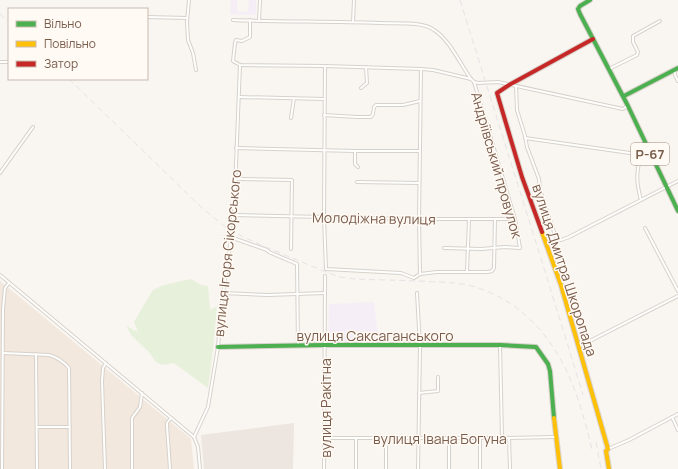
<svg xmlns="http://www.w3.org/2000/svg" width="678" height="469" viewBox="0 0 678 469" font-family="Manrope,sans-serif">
	<rect width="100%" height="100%" fill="#f9f5f0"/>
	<!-- residential -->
	<polygon fill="#f2e8de" points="0,281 191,439 194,469 0,469"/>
	<!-- industrial -->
	<polygon fill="#ede5e0" points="294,423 293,469 204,469 201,435"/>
	<!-- education -->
	<g fill="#f6eef6">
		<polygon points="231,0 237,0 237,11 248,12 249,0 256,0 256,15 230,14"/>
		<polygon points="374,302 379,342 328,342 329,304"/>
	</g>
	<!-- green -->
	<polygon fill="#e7f0db" points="191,279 201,285 208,286 210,310 217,306 213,349 208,388 174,363 162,365 156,362 148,351 131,335 126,325 133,330 138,331 134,322 153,290 164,285"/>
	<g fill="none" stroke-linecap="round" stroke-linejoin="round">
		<defs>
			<g id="street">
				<polyline points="189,0 187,22 188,40 193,53 196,70"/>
				<polyline points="147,17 187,18"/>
				<path d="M233 20C282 22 331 21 380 23 396 24 422 21 434 30 450 40 460 64 471 79L474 82"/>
				<polyline points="250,20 250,37 242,41 236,40 235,43 233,61 240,65 325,66 421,69 433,70 471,79"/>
				<polyline points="259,21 260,0"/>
				<polyline points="353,22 354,0"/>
				<polyline points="0,62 9,62"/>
				<polyline points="325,66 324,217 326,269 401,273 414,278 420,274 437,272 488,272 492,271 494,268 495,219"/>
				<polyline points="609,69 637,55 638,52 633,42 633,36 660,21"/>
				<polyline points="674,69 675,75 678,81"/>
				<polyline points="474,82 478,83 498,82 623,109 627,106"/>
				<polyline points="516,86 517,110 525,136 527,147 539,179 540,190 555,235 557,239 561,240 569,237 678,181"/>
				<polyline points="361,88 367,83 366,67"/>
				<polyline points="239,97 324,99"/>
				<polyline points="324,115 357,117 371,117 373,114 374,107 376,105 403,105 420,101"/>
				<polyline points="291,118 294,98"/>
				<polyline points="525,138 644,155 650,152"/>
				<polyline points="236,148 355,151 420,151"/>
				<polyline points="355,151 355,164 358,167"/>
				<path d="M641 155C636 173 636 181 641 200"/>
				<polyline points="0,173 33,127"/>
				<polyline points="235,179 292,180 291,249"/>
				<polyline points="357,182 419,183"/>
				<polyline points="234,215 419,219 515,219"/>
				<polyline points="645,228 678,291"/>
				<polyline points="231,239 233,238 267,250 269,252 297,264 298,345"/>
				<polyline points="444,248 481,249 505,247 520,248 515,219 474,82"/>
				<polyline points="467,272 469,219"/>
				<polyline points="420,274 419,219 421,69"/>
				<polyline points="0,275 194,437 198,447 200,469"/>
				<polyline points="223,293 268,295 325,293"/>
				<polyline points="417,293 420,346 418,469"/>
				<polyline points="500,345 502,438"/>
				<polyline points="579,346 584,344 678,296"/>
				<path d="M3 353 49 355C56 357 64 362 69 368L70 469"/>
				<polyline points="36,354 37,469"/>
				<polyline points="419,393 438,391 438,377"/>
				<polyline points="672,417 678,430"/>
				<polyline points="37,427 70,427"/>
				<polyline points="194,437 208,407 218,347 221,308 231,239 229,230 234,215 240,65"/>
				<polyline points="324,438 502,438 555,437"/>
				<polyline points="356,438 356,469"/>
				<polyline points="449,438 449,469"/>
				<polyline points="480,438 480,469"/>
				<polyline points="509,438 510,469"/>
				<polyline points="608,449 629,440 678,414"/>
				<polyline points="2,469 3,309 5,288 9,283"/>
				<polyline points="105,469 102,381 103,368 106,363"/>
				<polyline points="132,469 132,418 140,407 142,393"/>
				<polyline points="170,469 167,426 167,423 171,418"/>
				<polyline points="324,469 325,276"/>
				<polyline points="386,469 386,439"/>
			</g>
			<g id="fast">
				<polyline points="590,0 580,6 578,9 580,14 628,106 678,211"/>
				<polyline points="624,96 678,68"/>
				<polyline points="218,347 325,345 500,345 536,347 548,364 550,371 554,418"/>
			</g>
			<g id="slow">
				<polyline points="542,232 561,285 608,449 606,451 609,469"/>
				<polyline points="554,418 560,469"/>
			</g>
			<polyline id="jam" points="542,232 522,177 497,93 509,85 593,39"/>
		</defs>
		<!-- street casing -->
		<use href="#street" stroke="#d7d1cb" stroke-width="4"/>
		<!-- fast casing -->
		<use href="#fast" stroke="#d9d2cb" stroke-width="6"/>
		<!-- slow casing -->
		<use href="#slow" stroke="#d9d2cb" stroke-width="6"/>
		<!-- jam casing -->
		<use href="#jam" stroke="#d9d2cb" stroke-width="6"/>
		<!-- street -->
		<use href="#street" stroke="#fefefd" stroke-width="2"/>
		<!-- fast -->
		<use href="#fast" stroke="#4caf50" stroke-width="4"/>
		<!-- slow -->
		<use href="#slow" stroke="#ffc107" stroke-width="4"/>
		<!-- jam -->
		<use href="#jam" stroke="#c62828" stroke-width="4"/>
		<!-- rail -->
		<g stroke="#e6e3e7" stroke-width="1" stroke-dasharray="6 4" stroke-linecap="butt">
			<path d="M460 0C501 132 543 263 583 395"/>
			<polyline points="0,14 9,22"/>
			<path d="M69 79 201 207 229 230 263 246 326 272 340 277 355 279C376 280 398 280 419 281 435 282 452 282 468 285 488 290 508 300 524 314 565 349 580 399 592 450"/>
			<polyline points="596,442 601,469"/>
		</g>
	</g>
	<g text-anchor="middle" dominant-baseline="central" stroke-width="3" stroke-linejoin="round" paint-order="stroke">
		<!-- shield labels -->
		<rect fill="#fffaf3" stroke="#a28b7f" stroke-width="1" x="631" y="143" width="38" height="22" rx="3"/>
		<g font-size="13" font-weight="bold" fill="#7a5c4d">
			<text x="650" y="154">Р-67</text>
		</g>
		<!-- street labels -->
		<g font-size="14" fill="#7a5c4d" stroke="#fffaf3">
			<text transform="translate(497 165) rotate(74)">Андріївський провулок</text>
			<text transform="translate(374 218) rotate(1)">Молодіжна вулиця</text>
			<text transform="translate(227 253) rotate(-84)">вулиця Ігоря Сікорського</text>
			<text transform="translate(565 270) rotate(72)">вулиця Дмитра Шкоропада</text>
			<text x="375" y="335">вулиця Саксаганського</text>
			<text transform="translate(325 408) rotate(-90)">вулиця Ракітна</text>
			<text x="440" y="438">вулиця Івана Богуна</text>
		</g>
	</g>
	<!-- legend -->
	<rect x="8" y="8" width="140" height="72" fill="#fffaf3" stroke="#cabbb1"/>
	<rect x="16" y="21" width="20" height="6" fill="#4caf50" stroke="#cabbb1"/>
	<text x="44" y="28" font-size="12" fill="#7a5c4d">Вільно</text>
	<rect x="16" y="41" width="20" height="6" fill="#ffc107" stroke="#cabbb1"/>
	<text x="44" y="48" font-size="12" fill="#7a5c4d">Повільно</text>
	<rect x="16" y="61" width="20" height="6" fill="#c62828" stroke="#cabbb1"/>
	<text x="44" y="68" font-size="12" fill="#7a5c4d">Затор</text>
</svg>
